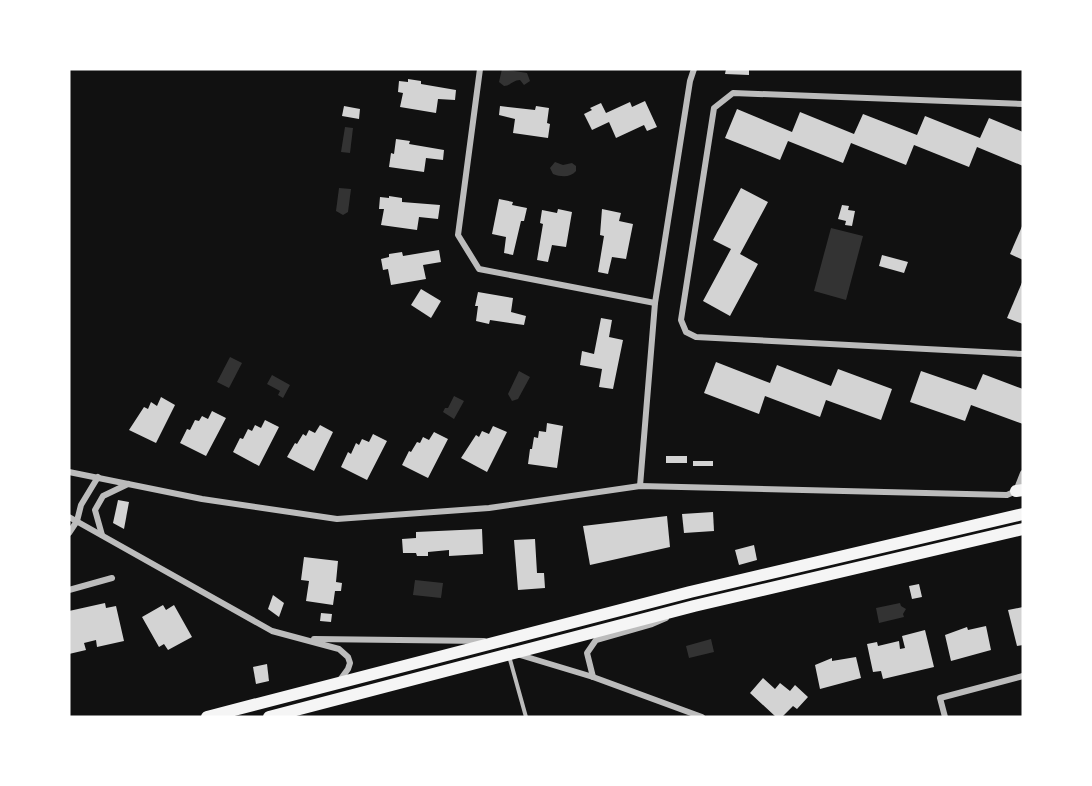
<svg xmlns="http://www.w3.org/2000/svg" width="1092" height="786" viewBox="0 0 1092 786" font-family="'Noto Serif',serif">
	<rect width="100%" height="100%" fill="#111"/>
	<!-- water -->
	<g fill="#333">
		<path d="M502 69 527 73 530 81 524 85 520 80C513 80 510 86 504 86L499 82Z"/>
		<polygon points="345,127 353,128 350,153 341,152"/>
		<path d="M555 162 563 165 572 163 576 166V171C570 178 561 177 553 174L550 168Z"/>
		<polygon points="339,188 351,189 348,212 343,215 336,211"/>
		<polygon points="831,228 863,236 846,300 814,291"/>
		<polygon points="230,357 242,363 229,388 217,382"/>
		<polygon points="519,371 530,377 518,399 512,401 508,394"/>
		<polygon points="272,375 290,385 283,398 278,395 280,391 267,384"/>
		<polygon points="454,396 464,401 454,419 443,412 445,408 448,408"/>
		<polygon points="415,580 443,583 441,598 413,595"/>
		<polygon points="900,603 901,606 906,609 903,614 904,617 879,623 876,608"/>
		<polygon points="711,639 714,652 689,658 686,646"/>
	</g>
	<!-- building -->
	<g fill="#d3d3d3">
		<polygon points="726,69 749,69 749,75 725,74"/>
		<polygon points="408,79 421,81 421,84 456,90 455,100 438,99 436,113 400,107 403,93 398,92 399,81 408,82"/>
		<polygon points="645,101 657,127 647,131 644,125 616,138 609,122 592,130 584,114 592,110 590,108 601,103 606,113 630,102 632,107"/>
		<polygon points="344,106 360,109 359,119 342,116"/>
		<polygon points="500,106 535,110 536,106 549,108 547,123 550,124 548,138 513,133 515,119 499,115"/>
		<polygon points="737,109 792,132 800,112 854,134 863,114 917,135 925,116 980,138 989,118 1023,132 1023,166 977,147 969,167 914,145 906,165 851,143 843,163 788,141 780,160 725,138"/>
		<polygon points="396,139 410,141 409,144 444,150 443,160 426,158 424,172 389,167 391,153 394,154"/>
		<polygon points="741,188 768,202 740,254 758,264 730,316 703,301 731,249 713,240"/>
		<polygon points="389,196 402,198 402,202 440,205 438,219 419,217 417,230 381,225 384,209 379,209 380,197 389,198"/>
		<polygon points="499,199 513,202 512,205 527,208 524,221 521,221 513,255 504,253 506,237 492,234"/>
		<polygon points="842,205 849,206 848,210 855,211 852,226 845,225 846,221 838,219"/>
		<polygon points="558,209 572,212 566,247 552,245 548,262 537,260 543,224 540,223 542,210 557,213"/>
		<polygon points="602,209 621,213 619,221 633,224 626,259 612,257 608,274 598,272 604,236 600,235"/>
		<polygon points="1023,224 1023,260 1010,254"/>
		<polygon points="439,250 441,262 423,265 426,279 391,285 388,269 383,270 381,259 389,257 389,254 402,252 403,256"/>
		<polygon points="882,255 908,262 904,273 879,266"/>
		<polygon points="1023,280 1023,324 1007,318"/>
		<polygon points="421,289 441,301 431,318 411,305"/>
		<polygon points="478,292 513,298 511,312 526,316 524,325 490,320 489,324 476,321 478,306 475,306"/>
		<polygon points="601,318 612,320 609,337 623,340 613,389 599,387 602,369 580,365 582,351 594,354"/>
		<polygon points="716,362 770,383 777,365 831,386 838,369 892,389 881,420 826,400 820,417 765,396 759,414 704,393"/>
		<polygon points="921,371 976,390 983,374 1023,389 1023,424 971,405 965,421 910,402"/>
		<polygon points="161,397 175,405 156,443 129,430 144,407 148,409 151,402 157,406"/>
		<polygon points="212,411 226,418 206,456 180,443 187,429 190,430 195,420 199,421 202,416 208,419"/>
		<polygon points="265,420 279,427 259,466 233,452 240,438 243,439 248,429 252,431 255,425 261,428"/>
		<polygon points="547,423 563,426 557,468 528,464 530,449 532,449 534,437 538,438 539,431 546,432"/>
		<polygon points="320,425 333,432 314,471 287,457 295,443 297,444 303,434 306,436 309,430 315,433"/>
		<polygon points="493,426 507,432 487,472 461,458 476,435 479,437 482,431 489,434"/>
		<polygon points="434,432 448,439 428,478 402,465 409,451 411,452 417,442 420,443 423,437 429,440"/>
		<polygon points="373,434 387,441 367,480 341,467 348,452 351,454 356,443 359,445 362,439 369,442"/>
		<rect x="666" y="456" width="21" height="7"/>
		<rect x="693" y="461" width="20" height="5"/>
		<polygon points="118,500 129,502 124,529 113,523"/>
		<polygon points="713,512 714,531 684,533 682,514"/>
		<polygon points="667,516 670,547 590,565 583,526"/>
		<polygon points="482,529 483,554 449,556 449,550 428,552 428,556 417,556 416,553 403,553 402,539 416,538 416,532"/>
		<polygon points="535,539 537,573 544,573 545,588 518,590 514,540"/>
		<polygon points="754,545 757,560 739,565 735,550"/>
		<polygon points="304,557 338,561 336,582 342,583 341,591 335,591 333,605 306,601 309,581 301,580"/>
		<polygon points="919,584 922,597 912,599 909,586"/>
		<polygon points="273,595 284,603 279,617 268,609"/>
		<polygon points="105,603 106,608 116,606 124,641 97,647 96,640 84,643 86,650 69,654 69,611"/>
		<polygon points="163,605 166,610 174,605 192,637 168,650 164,644 159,647 142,617"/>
		<polygon points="1023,607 1023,645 1017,646 1008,610"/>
		<polygon points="321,613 332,614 331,622 320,621"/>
		<polygon points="986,626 991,650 951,661 945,635 967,627 968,630"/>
		<polygon points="925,630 934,667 883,679 881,671 873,672 867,644 877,642 878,646 899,641 900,649 905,648 902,636"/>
		<polygon points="856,657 861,678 820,689 815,665 832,658 832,661"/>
		<polygon points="267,664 269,681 256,684 253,667"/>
		<polygon points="763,678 775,689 780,683 790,691 795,685 808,697 797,709 793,706 782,717 776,717 750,693"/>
	</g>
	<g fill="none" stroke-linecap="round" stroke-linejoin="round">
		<!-- service -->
		<polyline stroke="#bcbcbc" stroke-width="4" points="509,656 526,717"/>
		<!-- minor -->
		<g stroke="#bcbcbc" stroke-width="6">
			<polyline points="480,69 458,235 479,269 655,303"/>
			<polyline points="1023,104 733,93 714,108 681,320 686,332 696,337 1023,354"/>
			<polyline points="69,472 202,499 337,519 489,508 640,486 1007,495 1016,491 1023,473"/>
			<polyline points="640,486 655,303 690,81 694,69"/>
			<polyline points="69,517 272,631 339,649 348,657 350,663 348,669 340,680"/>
			<polyline points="69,533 77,521 81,505 98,477"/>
			<polyline points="102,535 95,510 103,496 128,484"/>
			<polyline points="69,590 112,578"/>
			<polyline points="314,639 484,641"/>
			<polyline points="520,655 593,677 702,717"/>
			<polyline points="593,677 587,653 596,640 652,624 666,618"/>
			<polyline points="945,717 940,698 1023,676"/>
		</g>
		<!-- trunk -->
		<g stroke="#f5f5f5" stroke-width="12">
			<polyline points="1016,491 1023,490"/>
			<polyline points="207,717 690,592 1023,514"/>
			<polyline points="269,717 694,606 1023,529"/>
		</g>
	</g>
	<!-- border -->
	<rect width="1092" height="786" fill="none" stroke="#ffffff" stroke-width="141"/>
</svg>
